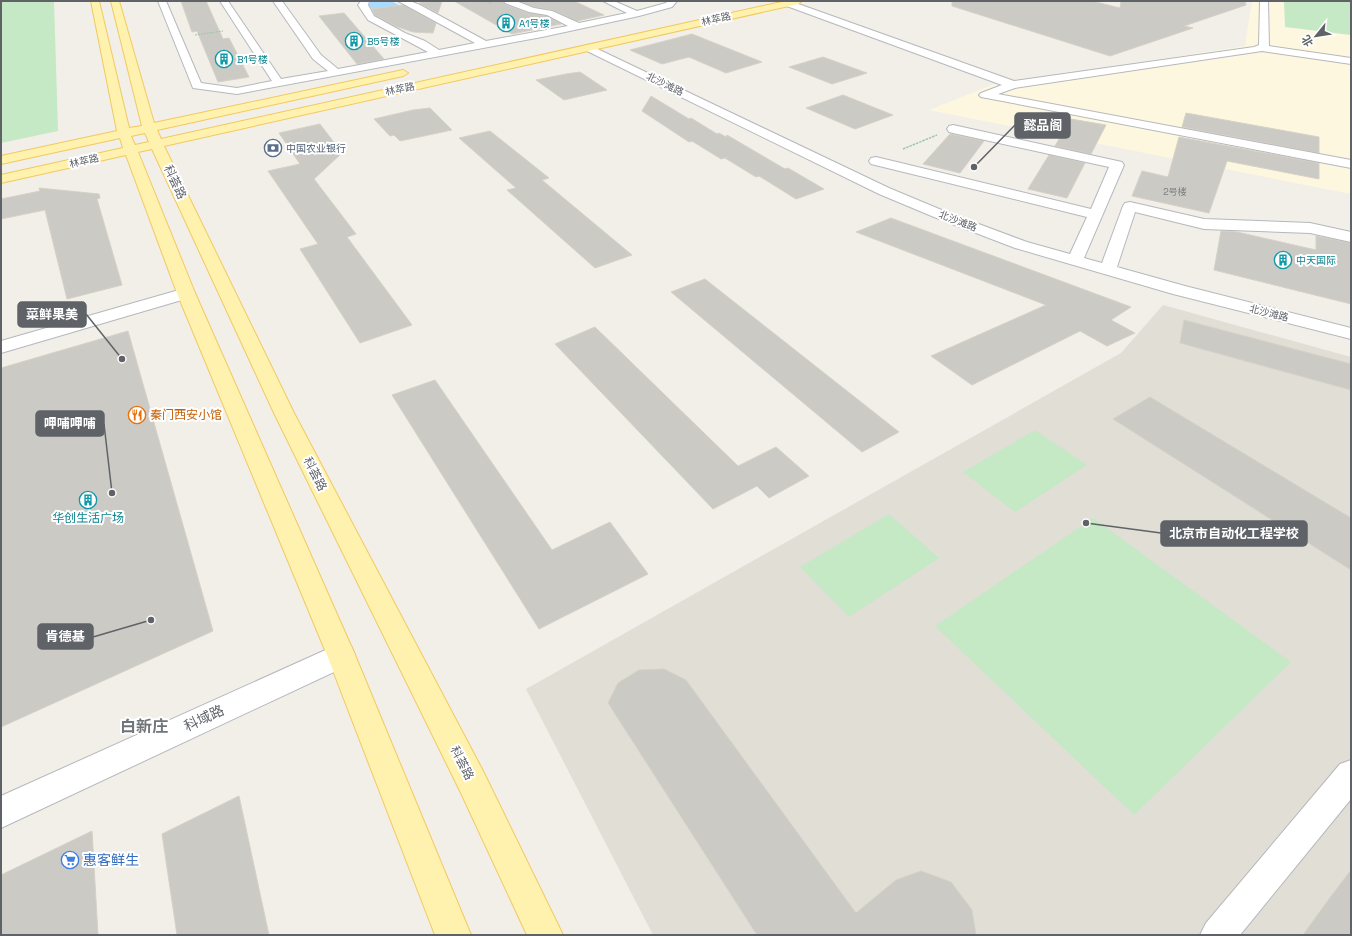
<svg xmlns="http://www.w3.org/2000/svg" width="1352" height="936" viewBox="0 0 1352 936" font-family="'Space Grotesk','Noto Sans SC',sans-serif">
	<rect width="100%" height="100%" fill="#f1efe8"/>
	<!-- commercial -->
	<polygon fill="#fef7e0" points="1252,1 1351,1 1351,194 929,110 992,85 1245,46"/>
	<!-- education -->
	<polygon fill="#e1ded6" points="1163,305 1351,357 1351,935 653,935 526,689 1121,353"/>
	<!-- green -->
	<g fill="#c5e8c5">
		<polygon points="1,1 54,1 58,131 1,143"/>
		<polygon points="1284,1 1351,1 1351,35 1285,27"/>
		<polygon points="1035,430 1087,465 1015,512 963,472"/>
		<polygon points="889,514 939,558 849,617 800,567"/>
		<polygon points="1093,518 1291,662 1134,815 935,626"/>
	</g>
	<!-- water -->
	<polygon fill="#aadaff" points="371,1 391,1 401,6 372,9 368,5"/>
	<!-- building -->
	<g fill="#cccac5" stroke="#d6d1c6">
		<polygon points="181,1 206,1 223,39 229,38 249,77 218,82 197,31 192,32"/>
		<polygon points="436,1 442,1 438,13 419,3"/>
		<polygon points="454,1 503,1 504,4 528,13 547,16 561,24 512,34"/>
		<polygon points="520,1 574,1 604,15 577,21 553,10 534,7"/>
		<polygon points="952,1 1092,1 1120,8 1121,1 1245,1 1246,5 1184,26 1193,28 1110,56 952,6"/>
		<polygon points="403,5 436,23 433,33 413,32 395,26 375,15 372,9"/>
		<polygon points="344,13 384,59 357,64 319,16"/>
		<polygon points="692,34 762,62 726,73 689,57 662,64 630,50"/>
		<polygon points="823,57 867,73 832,84 789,67"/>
		<polygon points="580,72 607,90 564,100 536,80 566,74"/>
		<polygon points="843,95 893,115 855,129 806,108"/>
		<polygon points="651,96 689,119 691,118 717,134 719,133 726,137 727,135 785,169 788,168 824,189 796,199 759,176 756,177 725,158 728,157 721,159 692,141 689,142 642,111"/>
		<polygon points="430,108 452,130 400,141 394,135 390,136 374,119 413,110"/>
		<polygon points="1186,113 1319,137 1319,153 1182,127"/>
		<polygon points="1071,119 1106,125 1091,154 1055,146"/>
		<polygon points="320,124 342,153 314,179 356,234 347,237 412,325 360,343 300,249 318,244 268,171 300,164 279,133"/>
		<polygon points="490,131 549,178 542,180 632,255 595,268 507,190 516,188 459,138"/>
		<polygon points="950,134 984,141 960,173 923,164"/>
		<polygon points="1179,137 1319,163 1319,179 1227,161 1209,213 1132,196 1142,171 1168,177"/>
		<polygon points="1049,155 1085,163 1067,198 1028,189"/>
		<polygon points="39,188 99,194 100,198 97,199 122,285 67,299 45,210 1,219 1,199 40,191"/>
		<polygon points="891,218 1131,307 1111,320 1135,333 1107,346 1080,331 972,385 931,356 1046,305 856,232"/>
		<polygon points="1221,231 1237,232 1316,250 1316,236 1351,243 1351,304 1214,270"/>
		<polygon points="705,279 899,432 862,452 671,292"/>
		<polygon points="1184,320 1351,364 1351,390 1180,343"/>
		<polygon points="595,327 738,466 776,447 809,476 769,498 757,486 713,509 555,344"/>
		<polygon points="128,331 213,631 1,727 1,368"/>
		<polygon points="435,380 552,550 610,522 648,574 539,629 392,395"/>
		<polygon points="1150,397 1351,518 1351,570 1113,419"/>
		<polygon points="664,669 686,680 856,913 896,880 921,871 951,882 972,910 976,935 757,935 608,703 618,683 639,670"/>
		<polygon points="239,796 269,935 177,935 162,834"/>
		<polygon points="92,831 98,935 1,935 1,875"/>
		<polygon points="1351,870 1351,935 1303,935 1329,899"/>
	</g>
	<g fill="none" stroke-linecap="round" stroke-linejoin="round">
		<defs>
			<g id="minor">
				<polygon points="158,1 166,1 201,83 237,88 272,81 220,1 228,1 281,79 328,71 313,59 273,1 282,1 321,55 338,69 428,52 368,20 358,5 361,1 369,1 368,5 374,16 405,33 425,41 439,50 475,43 398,1 410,1 420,5 486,41 568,26 547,15 529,12 505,3 504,1 516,1 534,8 552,11 579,23 627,13 603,1 614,1 637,11 666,3 668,1 677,1 672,7 639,16 542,37 237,94 193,88"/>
				<polygon points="784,1 790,1 1014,81 1254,47 1259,45 1260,1 1268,1 1269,46 1351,58 1351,64 1262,51 1015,88 998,94 1351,160 1351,168 981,97 979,95 981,93 1002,85 784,5 783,3"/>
				<polygon points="589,45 889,188 944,211 1027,242 1070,254 1087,217 871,164 869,161 871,158 876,157 1091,209 1109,167 953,133 949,132 947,129 949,126 953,125 1122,162 1124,165 1084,258 1102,263 1123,206 1125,203 1130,202 1204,219 1310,223 1351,232 1351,242 1310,233 1204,229 1135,212 1117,267 1185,286 1351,328 1351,339 1173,294 1015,248 934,217 879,194 585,50 584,48 585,46"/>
				<polygon points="186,288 192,289 195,293 192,297 1,353 1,341"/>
				<polygon points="341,643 351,646 355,655 351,664 1,828 1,796"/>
				<polygon points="1351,760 1351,799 1240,935 1200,935 1206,923 1340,764"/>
			</g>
			<path id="major" d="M91 1H99L129 128 142 126 111 1H119L154 123 403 70 408 73 403 76 157 130 161 139 786 1H802L798 4 164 146 294 413 483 771 563 935H527L461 793 274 413 152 149 138 152 195 293 355 655 471 935H435L327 655 177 293 126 155 1 183V175L123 148 120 138 1 164V156L117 131ZM145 133 149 142 135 145 131 136Z"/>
		</defs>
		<!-- minor casing -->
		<use href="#minor" stroke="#b5b8bc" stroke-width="2"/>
		<!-- major casing -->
		<use href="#major" stroke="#f2c960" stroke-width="2"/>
		<!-- path-far1 -->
		<g stroke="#9cc7a9" stroke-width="1" stroke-dasharray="2 1" stroke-linecap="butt">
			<polyline points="486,1 492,4"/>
			<polyline points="195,35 223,31"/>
		</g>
		<!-- path -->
		<polyline stroke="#9cc7a9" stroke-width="1.5" stroke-dasharray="2.5 1" stroke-linecap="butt" points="903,149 937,135"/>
		<!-- minor -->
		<use href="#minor" fill="#fff" fill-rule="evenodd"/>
		<!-- major -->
		<use href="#major" fill="#fff2af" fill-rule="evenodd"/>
	</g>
	<!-- icons -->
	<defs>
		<symbol id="building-ring" viewBox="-11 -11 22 22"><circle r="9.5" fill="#fff" stroke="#0f9aa8" stroke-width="1.5"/><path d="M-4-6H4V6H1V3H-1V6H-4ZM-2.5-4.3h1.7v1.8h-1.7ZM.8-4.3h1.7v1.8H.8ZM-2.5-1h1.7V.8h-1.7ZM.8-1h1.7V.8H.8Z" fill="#0f9aa8"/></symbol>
		<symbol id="bank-ring" viewBox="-11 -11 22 22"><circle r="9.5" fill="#fff" stroke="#5c6f8a" stroke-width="1.5"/><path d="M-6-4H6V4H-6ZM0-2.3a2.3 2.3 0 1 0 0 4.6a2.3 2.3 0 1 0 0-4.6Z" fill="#5c6f8a"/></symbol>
		<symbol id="restaurant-ring" viewBox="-11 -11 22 22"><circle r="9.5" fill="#fff" stroke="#e8710a" stroke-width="1.5"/><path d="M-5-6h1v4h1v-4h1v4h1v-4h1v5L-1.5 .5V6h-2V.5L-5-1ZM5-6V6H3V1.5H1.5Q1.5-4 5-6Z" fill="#e8710a"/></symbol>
		<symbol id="supermarket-ring" viewBox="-11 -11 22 22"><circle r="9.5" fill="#fff" stroke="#3f7fe0" stroke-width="1.5"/><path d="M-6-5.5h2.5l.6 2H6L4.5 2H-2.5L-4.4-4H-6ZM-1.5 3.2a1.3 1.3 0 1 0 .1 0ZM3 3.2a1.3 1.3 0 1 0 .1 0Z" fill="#3f7fe0"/></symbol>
	</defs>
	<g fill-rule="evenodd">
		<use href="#building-ring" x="496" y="13" width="20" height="20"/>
		<use href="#building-ring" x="344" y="31" width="20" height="20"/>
		<use href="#building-ring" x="214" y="49" width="20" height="20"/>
		<use href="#bank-ring" x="263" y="138" width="20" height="20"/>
		<use href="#building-ring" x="1273" y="250" width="20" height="20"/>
		<use href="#restaurant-ring" x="127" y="405" width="20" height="20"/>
		<use href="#building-ring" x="78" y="490" width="20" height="20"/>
		<use href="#supermarket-ring" x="60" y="850" width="20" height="20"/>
	</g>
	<g text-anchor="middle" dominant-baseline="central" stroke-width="4" stroke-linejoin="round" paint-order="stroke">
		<!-- far-number labels -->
		<g font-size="9" fill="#7a7d7f">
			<text x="1175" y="192">2号楼</text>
		</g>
		<!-- far-street labels -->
		<g font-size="10" fill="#5f6368" stroke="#fff">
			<text transform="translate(716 19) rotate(-13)">林萃路</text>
			<text transform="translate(665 84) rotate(26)">北沙滩路</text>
			<text transform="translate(400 89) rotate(-12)">林萃路</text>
			<text transform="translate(84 161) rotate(-13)">林萃路</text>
			<text transform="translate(958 221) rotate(21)">北沙滩路</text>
			<text transform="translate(1269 313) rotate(14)">北沙滩路</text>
		</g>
		<!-- far-culture labels -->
		<g font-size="10" fill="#0d838f" stroke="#fff" text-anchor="start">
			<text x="519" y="23">A1号楼</text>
			<text x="367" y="41">B5号楼</text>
			<text x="237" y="59">B1号楼</text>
			<text x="1296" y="260">中天国际</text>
		</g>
		<!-- far-service labels -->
		<g font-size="10" fill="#4e5e75" stroke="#fff" text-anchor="start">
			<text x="286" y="148">中国农业银行</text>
		</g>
		<!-- street labels -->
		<g font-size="12" fill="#5f6368" stroke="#fff">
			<text transform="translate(175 182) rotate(65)">科荟路</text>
			<text transform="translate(315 474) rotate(63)">科荟路</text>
			<text transform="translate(462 763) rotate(63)">科荟路</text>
		</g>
		<!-- food labels -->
		<g font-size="12" fill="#c56008" stroke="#fff" text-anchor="start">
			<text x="150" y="415">秦门西安小馆</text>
		</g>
		<!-- culture labels -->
		<g font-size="12" fill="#0d838f" stroke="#fff">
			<text x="88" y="518">华创生活广场</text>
		</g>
		<!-- near-street labels -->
		<g font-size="14" fill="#5f6368" stroke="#fff">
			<text transform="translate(204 718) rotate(-25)">科域路</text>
		</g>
		<!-- near-shop labels -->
		<g font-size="14" fill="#366cbe" stroke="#fff" text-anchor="start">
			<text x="83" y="860">惠客鲜生</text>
		</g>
		<!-- near-neighbourhood labels -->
		<g font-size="16" font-weight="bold" fill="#70757a" stroke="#fff">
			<text x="144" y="726">白新庄</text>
		</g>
	</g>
	<!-- callouts -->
	<path fill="none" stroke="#5f6368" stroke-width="1.5" d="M974 167L1015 125M122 359L86 314M112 493L104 424M1086 523L1161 533M151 620L93 637"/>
	<g fill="#5f6368" stroke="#fff" stroke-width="1.5">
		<circle cx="974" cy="167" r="4"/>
		<circle cx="122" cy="359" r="4"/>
		<circle cx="112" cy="493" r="4"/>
		<circle cx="1086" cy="523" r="4"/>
		<circle cx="151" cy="620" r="4"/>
	</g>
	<g fill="#5f6368" stroke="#5f6368" stroke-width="1.5">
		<rect x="1015" y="113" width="55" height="25" rx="4"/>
		<rect x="18" y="302" width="68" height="25" rx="4"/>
		<rect x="36" y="411" width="68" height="25" rx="4"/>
		<rect x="1161" y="521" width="146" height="25" rx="4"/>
		<rect x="38" y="624" width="55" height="25" rx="4"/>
	</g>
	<g font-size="13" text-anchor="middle" font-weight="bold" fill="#fff">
		<text x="1043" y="130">懿品阁</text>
		<text x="52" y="319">菜鲜果美</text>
		<text x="70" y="428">呷哺呷哺</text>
		<text x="1234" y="538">北京市自动化工程学校</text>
		<text x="65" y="641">肯德基</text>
	</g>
	<!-- border -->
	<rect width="1352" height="936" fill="none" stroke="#5f6368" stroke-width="4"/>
	<!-- north arrow -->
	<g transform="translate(1316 36) rotate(240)" stroke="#ffffff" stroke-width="3" paint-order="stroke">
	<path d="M0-3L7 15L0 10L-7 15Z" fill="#5f6368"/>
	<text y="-6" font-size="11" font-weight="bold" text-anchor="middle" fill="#5f6368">北</text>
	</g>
</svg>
